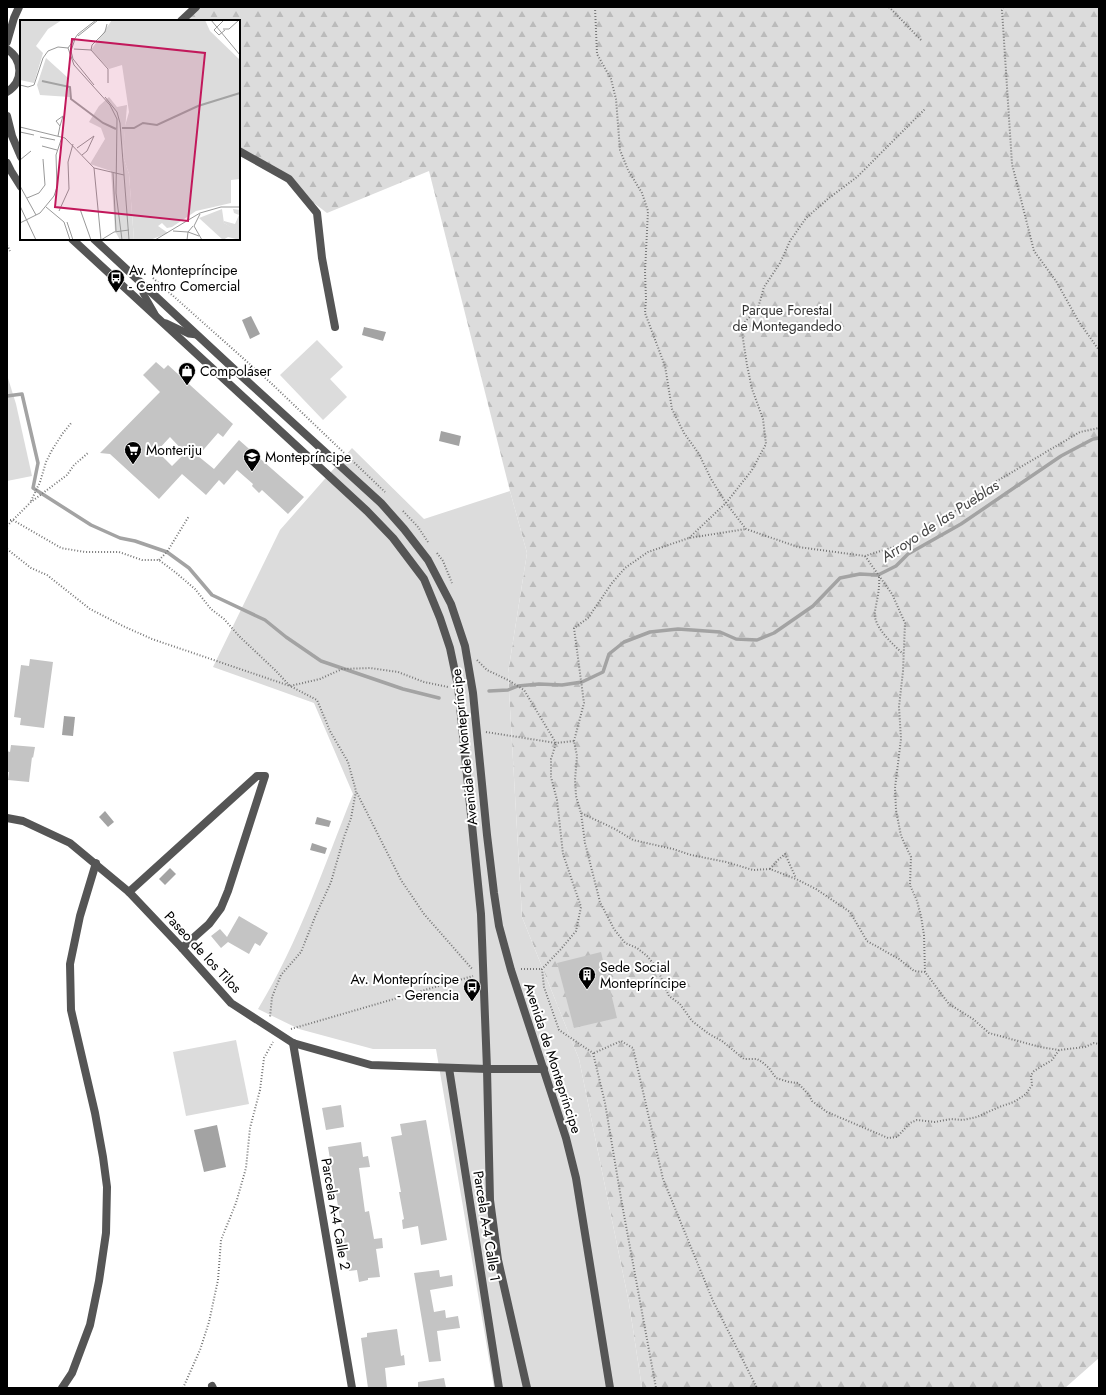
<svg xmlns="http://www.w3.org/2000/svg" width="1106" height="1395" viewBox="0 0 1106 1395" font-family="Jost,sans-serif">
	<defs>
		<pattern id="forest-firs" width="22" height="20" patternUnits="userSpaceOnUse"><rect width="22" height="20" fill="#dcdcdc"/><path d="M5 1l3.5 6h-7zM16 11l3.5 6h-7z" fill="#bbb"/></pattern>
	</defs>
	<rect width="100%" height="100%" fill="#fff"/>
	<!-- forest -->
	<polygon fill="url(#forest-firs)" points="197,7 1099,7 1099,1358 1065,1388 642,1388 629,1303 579,1059 522,917 508,673 527,553 510,491 429,171 327,213 239,146 239,21 185,21"/>
	<!-- park -->
	<g fill="#dcdcdc">
		<polygon points="317,340 343,367 330,379 347,397 323,420 280,375"/>
		<polygon points="7,375 16,404 32,476 7,481"/>
		<path d="M352 448 424 519 510 491 527 553 508 673 522 917 579 1059 629 1303 642 1388H494L436 1049H373L299 1029 258 1009C299 942 324 866 353 794L314 703 213 667 280 530Z"/>
		<polygon points="236,1040 249,1104 186,1116 173,1052"/>
	</g>
	<!-- water -->
	<g fill="#a3a3a3">
		<polygon points="251,316 260,334 250,339 242,320"/>
		<polygon points="364,327 386,332 383,341 362,335"/>
		<polygon points="441,431 461,436 459,446 439,441"/>
		<polygon points="64,716 75,717 73,736 62,735"/>
		<polygon points="105,811 114,822 108,827 99,817"/>
		<polygon points="317,817 331,821 329,827 315,824"/>
		<polygon points="312,843 327,848 325,854 310,850"/>
		<polygon points="170,868 176,874 165,885 159,879"/>
		<polygon points="217,1125 226,1167 204,1172 194,1130"/>
	</g>
	<g fill="none" stroke-linecap="round" stroke-linejoin="round">
		<!-- stream -->
		<g stroke="#a3a3a3" stroke-width="3.5">
			<polyline points="7,396 22,394 38,463 33,488 91,525 120,538 135,541 167,552 189,568 212,595 265,620 286,637 321,661 403,689 439,698"/>
			<polyline points="489,691 508,690 518,686 539,684 562,685 582,682 603,672 609,654 624,642 650,632 678,629 720,632 736,639 757,640 774,633 813,606 840,578 860,574 878,575 896,566 908,554 961,524 1061,456 1093,439 1099,438"/>
		</g>
	</g>
	<!-- building -->
	<g fill="#c4c4c4" fill-rule="evenodd">
		<path d="M156 362 164 369 168 365 233 424 223 437 218 433 198 456 214 469 239 440 304 497 288 514 262 490 259 493 252 486 253 484 237 470 224 485 219 480 206 495 182 474 159 499 110 454 100 453 160 392 143 375ZM170 437 185 453 172 466 157 451Z"/>
		<polygon points="30,659 53,662 44,728 20,725 21,718 14,717 21,665 29,666"/>
		<polygon points="11,745 35,747 33,758 32,757 29,782 8,780 9,772 7,772 7,751 10,752"/>
		<polygon points="239,916 268,933 260,946 255,943 249,954 228,942 221,948 211,936 220,929 227,937"/>
		<polygon points="601,952 617,1018 574,1028 557,963"/>
		<polygon points="341,1105 344,1127 326,1130 322,1108"/>
		<polygon points="426,1120 447,1240 421,1245 418,1226 403,1229 402,1220 404,1219 399,1192 401,1192 391,1137 402,1135 400,1124"/>
		<polygon points="361,1142 363,1157 368,1156 370,1167 359,1168 365,1212 369,1211 374,1239 382,1238 383,1248 376,1249 380,1277 368,1278 368,1280 359,1282 357,1270 349,1271 328,1147"/>
		<polygon points="439,1270 440,1277 452,1275 453,1286 430,1290 434,1312 445,1310 446,1318 458,1316 460,1328 437,1331 441,1361 429,1362 414,1273"/>
		<polygon points="397,1329 401,1356 404,1355 405,1365 385,1368 387,1388 368,1388 361,1338 367,1337 367,1333"/>
		<polygon points="444,1378 446,1388 418,1388 418,1382"/>
	</g>
	<g fill="none" stroke-linecap="round" stroke-linejoin="round">
		<!-- path -->
		<g stroke="#777" stroke-width="2" stroke-dasharray="1 2" stroke-linecap="butt">
			<polyline points="595,7 597,54 611,79 616,99 620,150 628,170 642,193 648,211 645,272 646,299 645,313 665,366 672,409 684,433 699,454 711,479 726,503 746,529 798,547 865,556 906,543 945,520 975,494 1080,432 1099,428"/>
			<polyline points="889,7 922,41"/>
			<polyline points="1003,7 1002,10 1012,164 1034,251 1056,281 1079,322 1099,350"/>
			<polyline points="7,245 10,251"/>
			<polyline points="153,278 272,384 385,492"/>
			<polyline points="31,501 40,482 46,462 52,450 63,433 72,422"/>
			<polyline points="403,511 418,527 428,542"/>
			<polyline points="7,520 13,520 61,548 85,552 119,552 142,560 159,560 175,572 195,589 211,609 224,619 239,636 275,670 290,686 317,700 330,731 348,762 356,791 351,818 344,837 331,882 315,917 301,952 281,975 272,997 270,1017"/>
			<polyline points="7,526 31,502 67,475 74,465 88,453"/>
			<polyline points="689,538 726,503 752,470 766,444 763,419 752,389 747,365 741,326 758,308 764,287 780,263 790,241 806,218 829,198 857,177 925,109"/>
			<polyline points="7,549 31,568 47,575 90,609 123,626 152,639 290,686 320,679 342,669 370,668 398,672 424,682 448,687"/>
			<polyline points="437,553 443,561 452,583"/>
			<polyline points="865,556 892,594 905,623 903,671 899,707 901,739 895,788 896,810 901,836 911,857 910,885 917,901 921,916 924,935 925,972 949,1004 973,1019 989,1033 1040,1047 1059,1050 1085,1047 1094,1043 1099,1044"/>
			<polyline points="159,560 167,552 189,516"/>
			<path d="M879 577C880 589 877 599 875 611 872 626 893 644 903 654"/>
			<polyline points="477,660 487,670 508,680 524,690 556,743 574,741 577,756 575,780 576,796 581,813 615,829 633,840 673,849 691,855 726,862 753,870 770,869 796,879 816,889 850,912 867,941 899,959 914,971 925,972"/>
			<polyline points="486,732 556,743 551,759 551,777 557,800 563,854 581,907 576,931 561,949 542,969 544,987 559,1030 593,1053 605,1103 622,1204 656,1388"/>
			<polyline points="574,741 584,703 574,628 588,618 612,583 625,568 648,552 689,538 746,529"/>
			<polyline points="357,793 401,880 424,914 473,970"/>
			<polyline points="581,813 585,843 600,902 614,929 625,943 637,948 647,956 657,968 669,996 680,1004 692,1021 709,1034 722,1041 744,1059 757,1059 762,1062 769,1068 776,1078 789,1082 798,1083 809,1095 812,1101 827,1112 888,1138 897,1137 910,1123 917,1120 935,1122 951,1119 963,1120 977,1117 999,1107 1014,1102 1026,1094 1032,1085 1031,1075 1034,1071 1052,1060 1059,1050"/>
			<polyline points="770,869 778,860 785,854 796,878"/>
			<polyline points="521,969 542,969"/>
			<polyline points="291,1029 473,976"/>
			<polyline points="594,1053 621,1041 633,1048 663,1179 713,1301 757,1388"/>
			<polyline points="183,1388 200,1350 209,1322 218,1280 221,1240 236,1203 246,1168 250,1128 260,1090 264,1058 273,1042"/>
		</g>
		<!-- service -->
		<g stroke="#555" stroke-width="7">
			<polyline points="143,284 143,293 155,314"/>
			<polyline points="166,323 189,334 197,335"/>
		</g>
		<!-- minor -->
		<g stroke="#555" stroke-width="8">
			<polyline points="181,21 196,7"/>
			<polyline points="239,151 289,179 317,213 322,258 335,327"/>
			<polyline points="7,818 23,821 70,843 129,892 182,948 231,1003 293,1043 371,1065 487,1069 544,1069"/>
			<polyline points="129,892 257,776 265,776 228,891 221,908 209,924 182,948"/>
			<polyline points="293,1043 352,1388"/>
			<polyline points="449,1068 499,1388"/>
			<polyline points="212,1386 213,1388"/>
			<polyline points="62,1388 72,1373 90,1325 99,1281 106,1233 107,1187 103,1157 95,1113 71,1010 70,964 80,916 96,863"/>
		</g>
		<!-- tertiary -->
		<g stroke="#555" stroke-width="8">
			<polyline points="7,42 14,18 19,7"/>
			<path d="M7 49C23 60 24 81 7 92"/>
			<polyline points="7,116 12,136 21,157"/>
			<polyline points="7,163 11,171 21,187"/>
			<polyline points="72,239 367,511 393,538 424,579 440,618 450,648 458,686 481,914 487,1069 490,1200 498,1260 527,1388"/>
			<polyline points="94,239 236,371 381,503 404,529 428,560 451,604 465,646 473,693 487,835 494,893 499,926 511,970 566,1138 576,1178 610,1388"/>
		</g>
	</g>
	<!-- icons -->
	<defs>
		<symbol id="bus-pin" viewBox="-11 -11 22 30"><path d="M0 17L-7.5 6A9.5 9.5 0 1 1 7.5 6Z" fill="#000" stroke="#fff"/><path d="M-5-6H5V4H4V6H2V4H-2V6H-4V4H-5ZM-3.5-4V0h7V-4ZM-3.5 1.2v1.5H-2V1.2ZM2 1.2v1.5H3.5V1.2Z" fill="#fff"/></symbol>
		<symbol id="shop-pin" viewBox="-11 -11 22 30"><path d="M0 17L-7.5 6A9.5 9.5 0 1 1 7.5 6Z" fill="#000" stroke="#fff"/><path d="M-5-2.5h2.3a2.7 3.5 0 0 1 5.4 0H5L5.5 6h-11ZM-1.5-2.5h3a1.5 2.3 0 0 0-3 0Z" fill="#fff"/></symbol>
		<symbol id="supermarket-pin" viewBox="-11 -11 22 30"><path d="M0 17L-7.5 6A9.5 9.5 0 1 1 7.5 6Z" fill="#000" stroke="#fff"/><path d="M-6-5.5h2.5l.6 2H6L4.5 2H-2.5L-4.4-4H-6ZM-1.5 3.2a1.3 1.3 0 1 0 .1 0ZM3 3.2a1.3 1.3 0 1 0 .1 0Z" fill="#fff"/></symbol>
		<symbol id="school-pin" viewBox="-11 -11 22 30"><path d="M0 17L-7.5 6A9.5 9.5 0 1 1 7.5 6Z" fill="#000" stroke="#fff"/><path d="M0-5L7-2L0 1L-7-2ZM-4 1L0 2.5L4 1V4Q0 6-4 4Z" fill="#fff"/></symbol>
		<symbol id="building-pin" viewBox="-11 -11 22 30"><path d="M0 17L-7.5 6A9.5 9.5 0 1 1 7.5 6Z" fill="#000" stroke="#fff"/><path d="M-4-6H4V6H1V3H-1V6H-4ZM-2.5-4.3h1.7v1.8h-1.7ZM.8-4.3h1.7v1.8H.8ZM-2.5-1h1.7V.8h-1.7ZM.8-1h1.7V.8H.8Z" fill="#fff"/></symbol>
	</defs>
	<g fill-rule="evenodd">
		<use href="#bus-pin" x="106" y="268" width="20" height="27"/>
		<use href="#shop-pin" x="177" y="361" width="20" height="27"/>
		<use href="#supermarket-pin" x="123" y="440" width="20" height="27"/>
		<use href="#school-pin" x="242" y="447" width="20" height="27"/>
		<use href="#building-pin" x="577" y="965" width="20" height="27"/>
		<use href="#bus-pin" x="462" y="977" width="20" height="27"/>
	</g>
	<g text-anchor="middle" dominant-baseline="central" stroke-width="4" stroke-linejoin="round" paint-order="stroke">
		<!-- poi labels -->
		<g font-size="14" fill="#000" stroke="#fff" text-anchor="start">
			<text x="129" y="270">Av. Montepríncipe<tspan x="129" dy="16">- Centro Comercial</tspan></text>
			<text x="200" y="371">Compoláser</text>
			<text x="146" y="450">Monteriju</text>
			<text x="265" y="457">Montepríncipe</text>
			<text x="600" y="967">Sede Social<tspan x="600" dy="16">Montepríncipe</tspan></text>
			<text x="459" y="979" text-anchor="end">Av. Montepríncipe<tspan x="459" dy="16">- Gerencia</tspan></text>
		</g>
		<!-- park labels -->
		<g font-size="14" fill="#333" stroke="#fff">
			<text x="787" y="310">Parque Forestal<tspan x="787" dy="16">de Montegandedo</tspan></text>
		</g>
		<!-- street labels -->
		<g font-size="14" fill="#000" stroke="#fff">
			<text transform="translate(464 747) rotate(-96)">Avenida de Montepríncipe</text>
			<text transform="translate(203 952) rotate(47)">Paseo de los Tilos</text>
			<text transform="translate(553 1058) rotate(72)">Avenida de Montepríncipe</text>
			<text transform="translate(336 1214) rotate(80)">Parcela A-4 Calle 2</text>
			<text transform="translate(487 1226) rotate(81)">Parcela A-4 Calle 1</text>
		</g>
		<!-- water labels -->
		<g font-size="15" font-style="italic" fill="#444" stroke="#fff">
			<text transform="translate(940 521) rotate(-33)">Arroyo de las Pueblas</text>
		</g>
	</g>
	<!-- overview -->
	<g transform="translate(20 20)">
		<rect width="220" height="220" fill="#fff"/>
		<path d="M213 189 220 190V212H218L204 203V201L215 204 219 195 214 193Z" fill="#dcdcdc"/>
		<path d="M0 0H42L28 9 16 26 23 33 14 63 0 60ZM92 0H185L190 11 220 40V159L211 160V183L176 191 152 207 147 208 142 203 138 206 148 213 130 220H114L109 154 103 136 105 106 109 92 102 45 89 49 71 30ZM202 189 204 203 220 212V220L208 217 203 220 179 198Z" fill="#dcdcdc"/>
		<path d="M26 38 47 57 50 77 20 75 17 65ZM89 77 97 87 107 85 103 136 109 154 114 220H100L95 211 91 151 70 144 85 119 81 108 69 102 79 86Z" fill="#dcdcdc"/>
		<path fill="none" stroke="#a3a3a3" stroke-width="2" d="M22 61 50 67 51 79 83 103 96 109M102 108H114L123 103 137 105 178 86 220 73"/>
		<path fill="none" stroke="#999" stroke-width="1" d="M76 0 58 14 48 28 54 45 90 85 97 99 96 173 102 220M191 0 220 35M204 0 194 10 199 15 205 10M87 4 85 12 72 25 71 30 88 49V63M203 9H209L219 0M58 16 78 0M55 19 51 31 53 39 74 65M54 29 71 30M0 65 8 67 14 65 23 38 28 31 38 27 48 28M85 77 97 92 100 103 109 220M0 107 45 118 74 148 104 155M0 112 14 115M38 116 40 106 43 96 36 101 40 106M20 117 35 120M22 126 37 130M57 128 74 116 67 131 62 135M0 140 11 131M74 148 81 220M93 153 96 211M0 166 16 195M7 178 19 173 25 165 23 139M0 186 16 220M26 187 44 202 50 220M60 189 71 220M39 191 49 169 48 142 53 124M180 194 174 206 182 220M47 202 53 220M0 203 20 193 34 176 37 167 36 135 42 117M153 211 168 212 179 216M81 220 94 212 109 210M135 220 180 193 201 187H220M167 220 168 212 173 206"/>
		<path fill="#c2185b" fill-opacity="0.15" stroke="#c2185b" stroke-width="2" d="M52 19 185 33 168 201 35 187Z"/>
		<rect width="220" height="220" fill="none" stroke="#000" stroke-width="2"/>
	</g>
	<!-- border -->
	<rect width="1106" height="1395" fill="none" stroke="#000000" stroke-width="16"/>
</svg>
